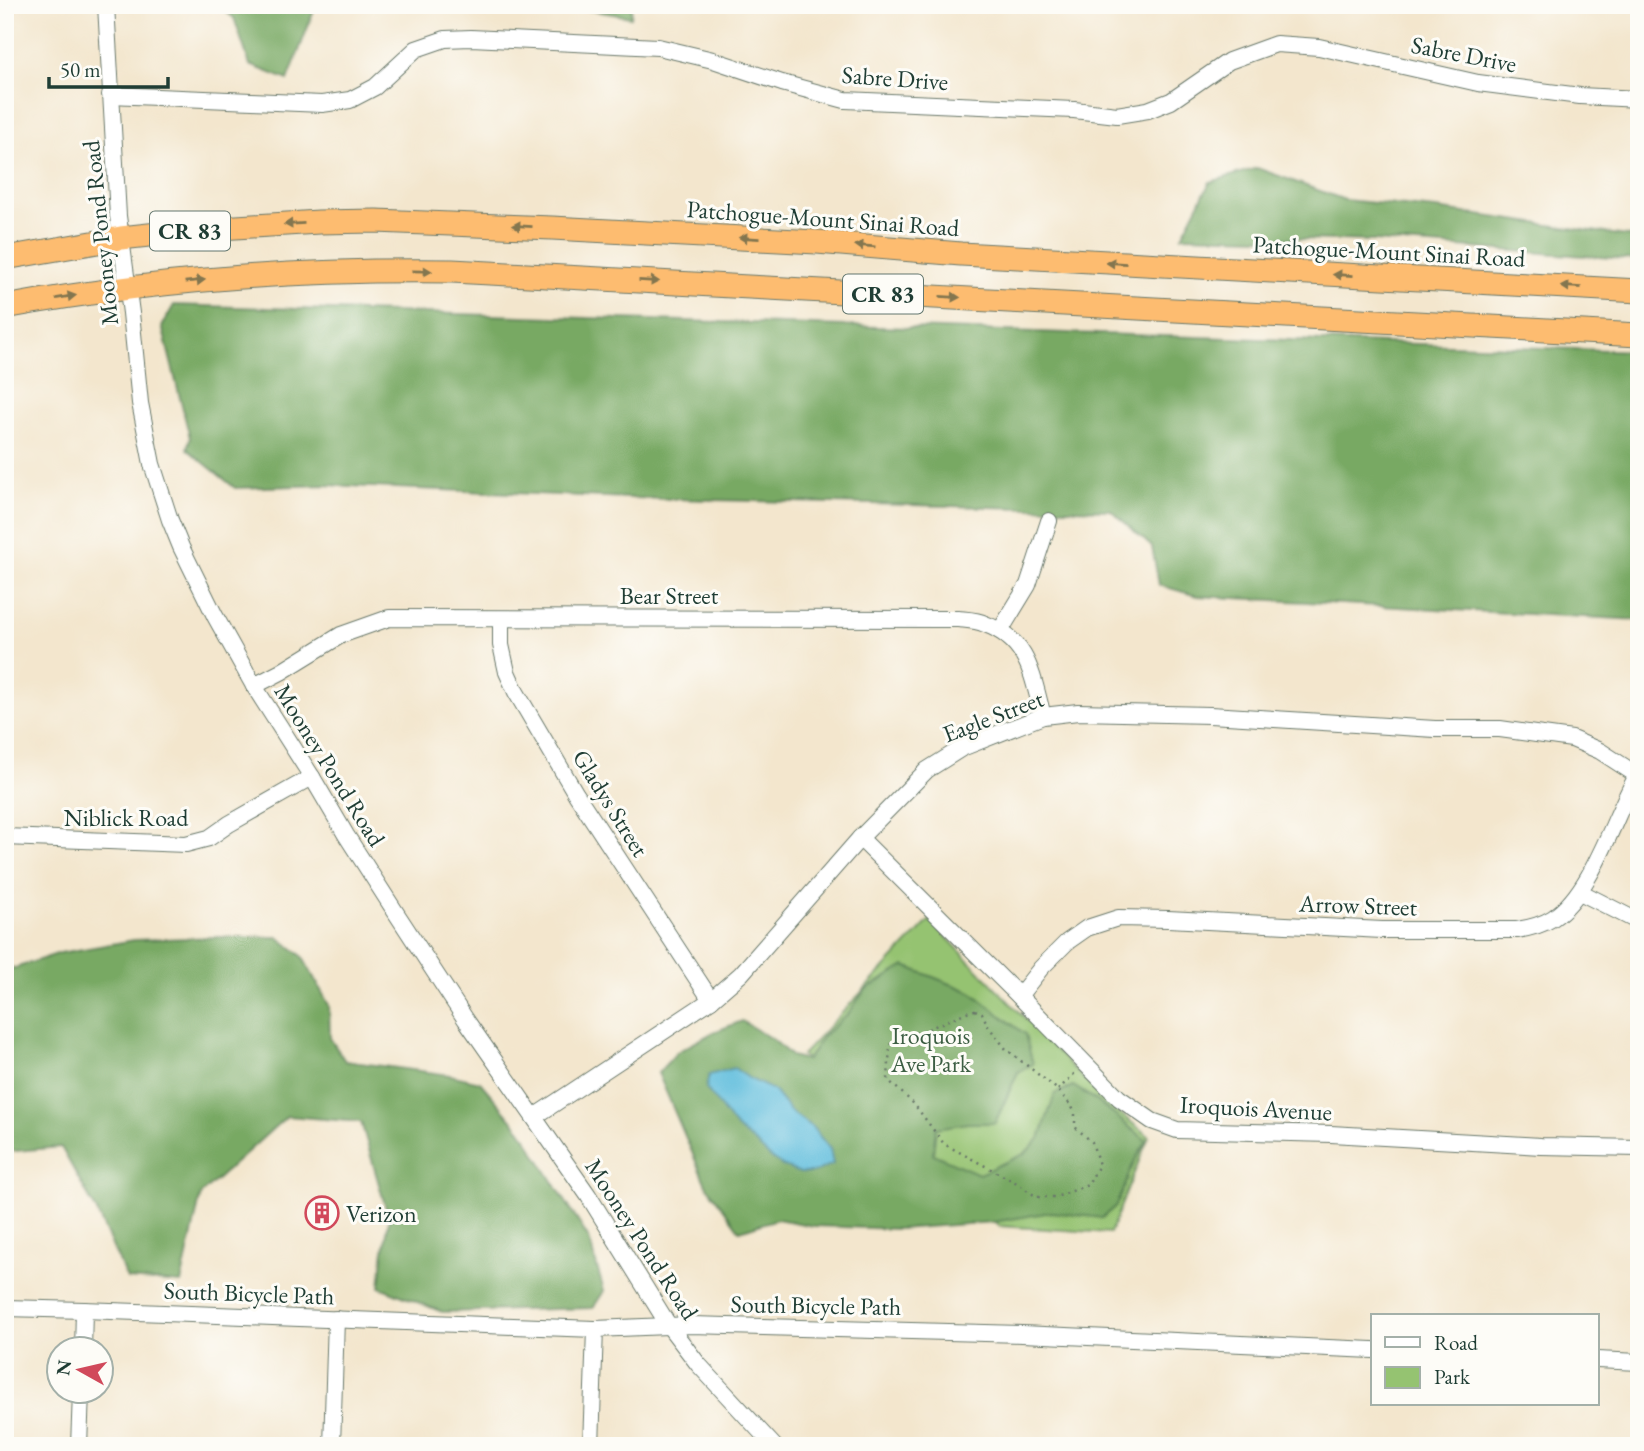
<svg xmlns="http://www.w3.org/2000/svg" width="1644" height="1451" viewBox="0 0 1644 1451" font-family="'EB Garamond',serif">
	<rect width="100%" height="100%" fill="#fdfcf7"/>
	<filter id="ink" filterUnits="userSpaceOnUse"><feTurbulence type="fractalNoise" baseFrequency=".0143" numOctaves="2"/><feDisplacementMap in="SourceGraphic" scale="14" xChannelSelector="R" yChannelSelector="G"/><feConvolveMatrix kernelMatrix="1 2 1 2 8 2 1 2 1" color-interpolation-filters="sRGB"/></filter>
	<filter id="wash" filterUnits="userSpaceOnUse"><feTurbulence type="fractalNoise" baseFrequency=".00686" numOctaves="4" result="noise"/><feDisplacementMap in="SourceGraphic" scale="28" xChannelSelector="R" yChannelSelector="G"/><feGaussianBlur stdDeviation="1.57" result="paint"/><feColorMatrix in="noise" values="0 0 0 0 0 0 0 0 0 0 0 0 0 0 0 0 0 1.4 0 .05"/><feComposite in="paint" operator="in"/></filter>
	<g filter="url(#wash)">
		<rect width="100%" height="100%" fill="#f3e6cd"/>
		<!-- green -->
		<polygon fill="#95c371" stroke="#5a8052" stroke-width="2" points="930,920 1108,1104 1149,1136 1110,1233 999,1226 802,1055"/>
		<!-- forest -->
		<g fill="#78a963" stroke="#4c734c" stroke-width="2">
			<polygon points="217,5 316,5 288,80 250,65 234,18"/>
			<polygon points="559,5 632,5 631,17"/>
			<polygon points="1257,168 1345,200 1436,209 1627,236 1639,235 1639,260 1375,241 1182,236 1210,182"/>
			<polygon points="174,305 1639,351 1639,620 1197,596 1159,585 1152,547 1111,510 630,498 326,485 235,488 187,449 190,438 162,326"/>
			<polygon points="218,937 278,937 302,956 329,1005 330,1038 345,1061 450,1075 480,1082 521,1130 589,1239 604,1291 593,1308 442,1312 380,1287 383,1257 389,1219 361,1122 287,1116 201,1194 181,1283 127,1279 96,1210 61,1147 5,1152 5,967 15,968 60,953 134,940"/>
			<polygon points="905,966 971,992 1025,1034 1033,1064 1018,1072 995,1123 968,1123 936,1128 933,1154 979,1174 1024,1154 1040,1138 1055,1094 1073,1086 1097,1101 1147,1141 1135,1160 1116,1206 1102,1218 1051,1212 994,1222 898,1229 814,1226 777,1219 740,1231 706,1185 658,1073 677,1052 714,1032 742,1021 775,1041 791,1056 807,1060 823,1036 847,1015 865,990"/>
		</g>
		<!-- water -->
		<polygon fill="#5fbddd" stroke="#3f7d88" stroke-width="2" points="734,1068 750,1079 773,1090 790,1111 813,1128 830,1149 833,1164 812,1173 800,1173 784,1167 772,1159 754,1142 737,1129 706,1088 709,1075"/>
	</g>
	<g filter="url(#ink)">
		<g fill="none" stroke-linecap="round" stroke-linejoin="round">
			<defs>
				<g id="minor">
					<polyline points="106,5 118,216 131,313 140,403 152,464 170,520 181,547 215,616 254,686 312,777 346,835 398,916 466,1020 588,1195 669,1326 698,1364 774,1446"/>
					<polyline points="110,95 322,104 350,100 375,87 416,49 445,39 471,38 658,47 713,60 782,83 845,100 1074,110 1117,115 1148,110 1171,101 1229,61 1276,44 1319,47 1478,83 1580,96 1639,99"/>
					<polyline points="501,619 501,645 507,672 516,692 576,794 711,1000"/>
					<polyline points="1000,631 1028,585 1049,521"/>
					<path d="M254 686 281 672 341 635 389 618 958 619C967 620 977 620 985 624 1029 640 1032 676 1043 716"/>
					<polyline points="5,837 186,844 209,838 229,824 312,777"/>
					<polyline points="860,838 1019,996 1119,1098 1152,1121 1177,1130 1331,1134 1541,1146 1639,1148"/>
					<polyline points="1580,892 1639,922"/>
					<path d="M1019 996 1041 968 1067 942 1087 928 1118 918 1168 919 1382 930H1517C1530 928 1542 925 1553 918 1594 891 1614 814 1639 772"/>
					<polyline points="534,1117 711,1000 741,974 860,838 927,770 962,748 1043,716 1078,712 1210,715 1435,729 1500,729 1572,739 1600,751 1637,775"/>
					<polyline points="5,1308 84,1310 595,1329 692,1325 1022,1334 1373,1350"/>
					<polyline points="83,1350 84,1310"/>
					<polyline points="1597,1360 1639,1362"/>
					<polyline points="79,1446 81,1392"/>
					<polyline points="332,1446 336,1319"/>
					<polyline points="591,1446 595,1329"/>
				</g>
				<g id="highway">
					<polyline points="5,258 121,238 204,229 319,222 376,221 552,228 817,242 961,254 1639,291"/>
					<path d="M5 307C152 280 302 269 452 271L1639 335"/>
				</g>
			</defs>
			<!-- minor casing -->
			<use href="#minor" stroke="#69786a" stroke-width="18"/>
			<!-- highway casing -->
			<use href="#highway" stroke="#69786a" stroke-width="25"/>
			<!-- path -->
			<g stroke="#69786a" stroke-width="2.5" stroke-dasharray="2 5" stroke-linecap="butt">
				<polygon points="975,1010 982,1013 988,1026 1006,1049 1058,1090 1072,1107 1075,1113 1075,1127 1092,1142 1099,1165 1088,1185 1056,1197 1037,1197 1015,1182 944,1144 914,1104 888,1080 890,1045 896,1038 926,1030 969,1011"/>
				<polyline points="1058,1090 1075,1073"/>
			</g>
			<!-- minor -->
			<use href="#minor" stroke="#fff" stroke-width="16"/>
			<!-- highway -->
			<use href="#highway" stroke="#fdbc70" stroke-width="23"/>
		</g>
		<!-- one-way arrows -->
		<defs><path id="oneway-solid" d="M-6-.8H1V-3.2L6.5 0L1 3.2V.8H-6Z" transform="scale(1.75)"/></defs>
		<g fill="#83764f">
			<use href="#oneway-solid" transform="translate(294 224) rotate(177)"/>
			<use href="#oneway-solid" transform="translate(522 226) rotate(-177)"/>
			<use href="#oneway-solid" transform="translate(749 238) rotate(-177)"/>
			<use href="#oneway-solid" transform="translate(865 246) rotate(-175)"/>
			<use href="#oneway-solid" transform="translate(1116 263) rotate(-177)"/>
			<use href="#oneway-solid" transform="translate(422 271) rotate(1)"/>
			<use href="#oneway-solid" transform="translate(1343 275) rotate(-177)"/>
			<use href="#oneway-solid" transform="translate(195 281) rotate(-6)"/>
			<use href="#oneway-solid" transform="translate(649 281) rotate(3)"/>
			<use href="#oneway-solid" transform="translate(1571 287) rotate(-177)"/>
			<use href="#oneway-solid" transform="translate(66 297) rotate(-9)"/>
			<use href="#oneway-solid" transform="translate(950 297) rotate(3)"/>
		</g>
	</g>
	<!-- icons -->
	<defs>
		<symbol id="building-ring" viewBox="-11 -11 22 22"><circle r="9.5" fill="#fdfcf7" stroke="#d1495b" stroke-width="1.5"/><path d="M-4-6H4V6H1V3H-1V6H-4ZM-2.5-4.3h1.7v1.8h-1.7ZM.8-4.3h1.7v1.8H.8ZM-2.5-1h1.7V.8h-1.7ZM.8-1h1.7V.8H.8Z" fill="#d1495b"/></symbol>
	</defs>
	<g fill-rule="evenodd">
		<use href="#building-ring" x="303" y="1194" width="38" height="38"/>
	</g>
	<g text-anchor="middle" dominant-baseline="central" stroke-width="6" stroke-linejoin="round" paint-order="stroke">
		<!-- shield labels -->
		<g fill="#fdfcf7" stroke="#62766e" stroke-width="2">
			<rect x="150" y="211.5" width="80" height="39" rx="5"/>
			<rect x="843" y="274.5" width="80" height="39" rx="5"/>
		</g>
		<g font-size="23" font-weight="bold" fill="#1f3d34">
			<text x="190" y="231">CR 83</text>
			<text x="883" y="294">CR 83</text>
		</g>
		<!-- street labels -->
		<g font-size="24" fill="#1f3d34" stroke="#fdfcf7">
			<text transform="translate(1464 54) rotate(11)">Sabre Drive</text>
			<text transform="translate(895 78) rotate(4)">Sabre Drive</text>
			<text transform="translate(823 218) rotate(4)">Patchogue-Mount Sinai Road</text>
			<text transform="translate(100 233) rotate(-96)">Mooney Pond Road</text>
			<text transform="translate(1389 251) rotate(3)">Patchogue-Mount Sinai Road</text>
			<text x="669" y="595">Bear Street</text>
			<text transform="translate(993 716) rotate(-21)">Eagle Street</text>
			<text transform="translate(330 765) rotate(58)">Mooney Pond Road</text>
			<text transform="translate(611 803) rotate(58)">Gladys Street</text>
			<text x="126" y="817">Niblick Road</text>
			<text transform="translate(1358 905) rotate(2)">Arrow Street</text>
			<text transform="translate(1256 1108) rotate(3)">Iroquois Avenue</text>
			<text transform="translate(642 1239) rotate(57)">Mooney Pond Road</text>
			<text transform="translate(249 1293) rotate(2)">South Bicycle Path</text>
			<text transform="translate(816 1305) rotate(1)">South Bicycle Path</text>
		</g>
		<!-- park labels -->
		<g font-size="24" fill="#3c5e43" stroke="#fdfcf7">
			<text x="931" y="1035">Iroquois<tspan x="931" dy="28">Ave Park</tspan></text>
		</g>
		<!-- poi labels -->
		<g font-size="24" fill="#1f3d34" stroke="#fdfcf7" text-anchor="start">
			<text x="346" y="1213">Verizon</text>
		</g>
	</g>
	<!-- margin -->
	<rect width="1644" height="1451" fill="none" stroke="#fdfcf7" stroke-width="28"/>
	<!-- legend -->
	<rect x="1371" y="1314" width="228" height="91" fill="#fdfcf7" stroke="#a4b0a9" stroke-width="2"/>
	<rect x="1385" y="1337" width="35" height="10" fill="#ffffff" stroke="#a4b0a9" stroke-width="2"/>
	<text x="1434" y="1350" font-size="21" fill="#1f3d34">Road</text>
	<rect x="1385" y="1367" width="35" height="21" fill="#95c371" stroke="#a4b0a9" stroke-width="2"/>
	<text x="1434" y="1384" font-size="21" fill="#1f3d34">Park</text>
	<!-- north arrow -->
	<g transform="translate(80 1370) rotate(278)"><circle r="33" fill="#fdfcf7" stroke="#a4b0a9" stroke-width="2"/>
	<path d="M0-5L12 26L0 18L-12 26Z" fill="#d1495b"/>
	<text y="-10" font-size="19" font-weight="bold" text-anchor="middle" fill="#1f3d34">N</text>
	</g>
	<!-- scale -->
	<path d="M49 77v10h119v-10" fill="none" stroke="#1f3d34" stroke-width="3.5"/>
	<text x="60" y="77" font-size="21" fill="#1f3d34" stroke="#fdfcf7" stroke-width="5" paint-order="stroke">50 m</text>
</svg>
